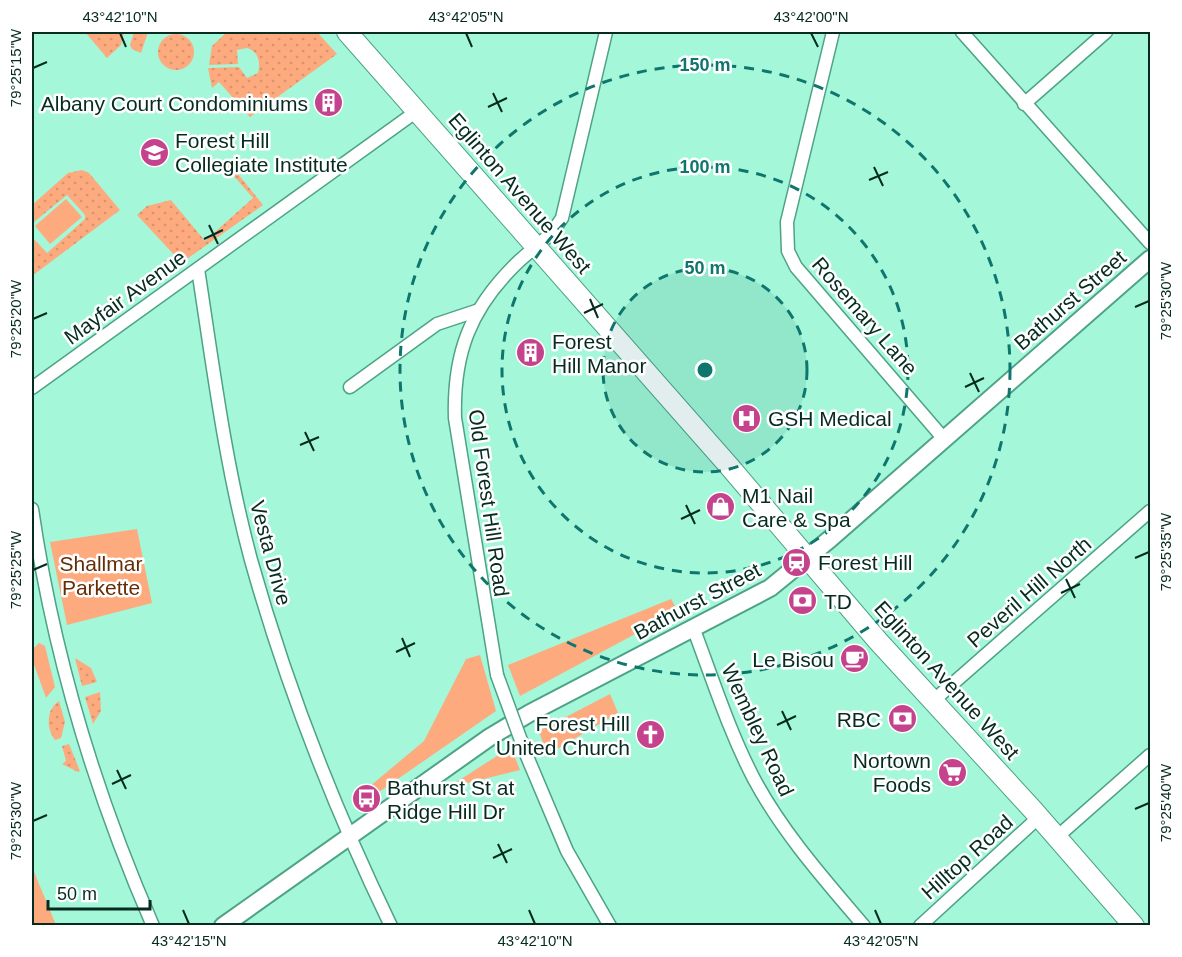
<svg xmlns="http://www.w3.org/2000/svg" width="1182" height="957" viewBox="0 0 1182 957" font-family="Arial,sans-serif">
	<defs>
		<pattern id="grass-dots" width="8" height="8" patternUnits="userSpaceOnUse" patternTransform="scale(1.5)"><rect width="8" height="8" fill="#fdab7e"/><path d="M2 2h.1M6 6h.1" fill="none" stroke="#d7936d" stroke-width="1.8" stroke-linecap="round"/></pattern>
	</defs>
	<rect width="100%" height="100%" fill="#a4f8d9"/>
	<!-- grass -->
	<g fill="url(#grass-dots)">
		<polygon points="85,32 124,32 121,45 107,58"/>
		<polygon points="134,32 148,32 141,53 132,49 130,45"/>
		<path d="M227 32H317L337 54 250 117 219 82 212 88 208 68 239 67 247 78 258 73C261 62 258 51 247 48L237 50 238 64 209 65 212 46Z"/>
		<circle cx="176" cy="52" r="18"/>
		<polygon points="230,164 263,205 184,261 178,259 137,215 147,206 171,200 205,241 253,198 226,167"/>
		<polygon points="82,170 89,173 120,210 32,276 32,237 47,253 85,219 85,215 67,195 34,222 32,220 32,205 68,173"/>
		<polygon points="75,658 91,668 97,682 82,686"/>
		<polygon points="100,692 101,711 93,724 85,697"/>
		<path d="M59 701 65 722 61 738 55 740C46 729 46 709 59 701Z"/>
		<polygon points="69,744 80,771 78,772 62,764 66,761 62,746"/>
	</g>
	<!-- green -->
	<g fill="#fdab7e">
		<polygon points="66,199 82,217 50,244 35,226"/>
		<polygon points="137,529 152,603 67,625 50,542"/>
		<polygon points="671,599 678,611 520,696 508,665"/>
		<polygon points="39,643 45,646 55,687 46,698 32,659 32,650"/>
		<polygon points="480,655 496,711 363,803 357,797 424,741 466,659"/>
		<polygon points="610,694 618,713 547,755 539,731"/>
		<polygon points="511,747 520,770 447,788"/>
		<polygon points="32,867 56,925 32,925"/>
	</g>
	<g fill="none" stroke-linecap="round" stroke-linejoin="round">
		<defs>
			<g id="minor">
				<polyline points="833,32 787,222 788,251 796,267 944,439"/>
				<polyline points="962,32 1150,243"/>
				<polyline points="1024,104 1106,32"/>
				<path d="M198 269C213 366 225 464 251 560 286 685 334 808 391 926"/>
				<polyline points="350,387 437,324 476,311"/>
				<polyline points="32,388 417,111"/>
				<path d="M32 509C53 653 95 793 153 926"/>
				<path d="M694 630C713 680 729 731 754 779 783 833 824 879 864 926"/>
				<path d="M497 675 455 418C453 354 470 309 516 264 533 247 549 240 562 218L606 32"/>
				<polyline points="933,701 1150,511"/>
				<polyline points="526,754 567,851 610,926"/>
				<polyline points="1057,837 1150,755"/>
				<polyline points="920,926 1039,817"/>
			</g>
			<polyline id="secondary" points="223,926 490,737 530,713 770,588 830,539 1150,259"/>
			<polyline id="primary" points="347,32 729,466 878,641 1033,810 1134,926"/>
		</defs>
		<!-- minor casing -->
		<use href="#minor" stroke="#4ea287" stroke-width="15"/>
		<!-- secondary casing -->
		<use href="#secondary" stroke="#4ea287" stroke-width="20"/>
		<!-- primary casing -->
		<use href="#primary" stroke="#4ea287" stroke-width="22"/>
		<!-- minor -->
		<use href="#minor" stroke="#fff" stroke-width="12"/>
		<!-- secondary -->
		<use href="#secondary" stroke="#fff" stroke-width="16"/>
		<!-- primary -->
		<use href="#primary" stroke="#fff" stroke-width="20"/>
		<defs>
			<polyline id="minor-bridge" points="497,675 526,754"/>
		</defs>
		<!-- minor-bridge casing -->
		<use href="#minor-bridge" stroke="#4ea287" stroke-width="15" stroke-linecap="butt"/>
		<!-- minor-bridge -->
		<use href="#minor-bridge" stroke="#fff" stroke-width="12"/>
	</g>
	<!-- ticks -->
	<path fill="none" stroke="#062b21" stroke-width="2" d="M120 33 126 47M466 33 472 47M811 33 818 47M33 68 47 62M493 93 502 112M488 107 507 98M874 167 883 186M869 180 888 172M209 225 218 244M204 239 223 230M590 299 598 318M1135 307 1149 301M584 313 603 304M33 319 47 313M970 373 979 392M965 387 984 378M305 432 314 451M300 445 319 437M686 505 695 524M681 519 700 510M1135 558 1149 552M33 570 47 564M1066 579 1075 598M1061 593 1080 584M402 638 410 657M396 652 415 643M782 711 791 730M777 725 796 716M117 770 126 789M112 784 131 775M1135 809 1149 803M33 821 47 815M498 844 507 863M493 858 512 849M183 910 189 924M529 910 535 924M875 910 881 924"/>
	<!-- distance rings -->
	<circle cx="705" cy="370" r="102" fill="#0f766e" fill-opacity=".12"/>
	<g fill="none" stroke="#0f766e" stroke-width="3" stroke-dasharray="10 8">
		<circle cx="705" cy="370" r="102"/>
		<circle cx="705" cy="370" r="203"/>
		<circle cx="705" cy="370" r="305"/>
	</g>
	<!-- icons -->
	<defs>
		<symbol id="building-disc" viewBox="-11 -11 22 22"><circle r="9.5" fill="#c5438c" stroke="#fff"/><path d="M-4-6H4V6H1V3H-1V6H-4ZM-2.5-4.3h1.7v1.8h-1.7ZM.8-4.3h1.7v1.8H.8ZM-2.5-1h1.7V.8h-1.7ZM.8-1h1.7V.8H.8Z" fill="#fff"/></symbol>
		<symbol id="school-disc" viewBox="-11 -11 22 22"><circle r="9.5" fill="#c5438c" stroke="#fff"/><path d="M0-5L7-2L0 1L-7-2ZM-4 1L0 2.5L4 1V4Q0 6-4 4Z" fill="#fff"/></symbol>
		<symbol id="hospital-disc" viewBox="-11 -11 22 22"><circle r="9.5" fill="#c5438c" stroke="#fff"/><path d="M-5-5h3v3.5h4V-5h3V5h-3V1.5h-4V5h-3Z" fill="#fff"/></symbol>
		<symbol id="shop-disc" viewBox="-11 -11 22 22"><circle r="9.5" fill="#c5438c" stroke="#fff"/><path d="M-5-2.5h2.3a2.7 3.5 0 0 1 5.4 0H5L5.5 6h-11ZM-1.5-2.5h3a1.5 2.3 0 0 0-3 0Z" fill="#fff"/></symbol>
		<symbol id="station-disc" viewBox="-11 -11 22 22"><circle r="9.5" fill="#c5438c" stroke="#fff"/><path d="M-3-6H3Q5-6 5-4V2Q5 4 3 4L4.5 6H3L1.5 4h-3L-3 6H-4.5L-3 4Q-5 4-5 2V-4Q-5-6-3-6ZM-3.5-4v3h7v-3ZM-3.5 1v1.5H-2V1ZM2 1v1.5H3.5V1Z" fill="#fff"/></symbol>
		<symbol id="bank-disc" viewBox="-11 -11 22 22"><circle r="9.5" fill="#c5438c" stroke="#fff"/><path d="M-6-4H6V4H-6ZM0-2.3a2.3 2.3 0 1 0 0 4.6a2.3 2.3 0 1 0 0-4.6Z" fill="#fff"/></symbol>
		<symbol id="cafe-disc" viewBox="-11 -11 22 22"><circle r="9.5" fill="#c5438c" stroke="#fff"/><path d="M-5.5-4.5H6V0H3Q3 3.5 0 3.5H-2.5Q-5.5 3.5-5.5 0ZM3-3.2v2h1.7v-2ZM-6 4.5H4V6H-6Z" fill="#fff"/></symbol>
		<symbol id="church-disc" viewBox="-11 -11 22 22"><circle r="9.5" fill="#c5438c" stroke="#fff"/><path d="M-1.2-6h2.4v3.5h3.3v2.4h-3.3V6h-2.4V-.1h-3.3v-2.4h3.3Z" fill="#fff"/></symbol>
		<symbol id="supermarket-disc" viewBox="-11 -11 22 22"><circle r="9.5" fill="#c5438c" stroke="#fff"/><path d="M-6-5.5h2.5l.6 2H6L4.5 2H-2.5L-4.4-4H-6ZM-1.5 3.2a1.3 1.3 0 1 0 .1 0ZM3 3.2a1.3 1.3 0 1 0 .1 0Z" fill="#fff"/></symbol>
		<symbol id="bus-disc" viewBox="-11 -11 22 22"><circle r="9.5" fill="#c5438c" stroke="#fff"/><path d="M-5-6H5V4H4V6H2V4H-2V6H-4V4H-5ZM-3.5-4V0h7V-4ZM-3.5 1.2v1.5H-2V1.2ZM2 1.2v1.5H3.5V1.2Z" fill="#fff"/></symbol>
	</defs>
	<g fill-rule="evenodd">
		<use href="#building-disc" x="312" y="86" width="33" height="33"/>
		<use href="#school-disc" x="138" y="136" width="33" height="33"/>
		<use href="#building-disc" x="514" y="336" width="33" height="33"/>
		<use href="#hospital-disc" x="730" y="402" width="33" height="33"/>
		<use href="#shop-disc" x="704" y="490" width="33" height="33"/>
		<use href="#station-disc" x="780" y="546" width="33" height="33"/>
		<use href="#bank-disc" x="786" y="584" width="33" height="33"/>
		<use href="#cafe-disc" x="838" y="642" width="33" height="33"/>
		<use href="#bank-disc" x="886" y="702" width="33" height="33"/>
		<use href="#church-disc" x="634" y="718" width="33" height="33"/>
		<use href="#supermarket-disc" x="936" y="756" width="33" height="33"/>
		<use href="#bus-disc" x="350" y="782" width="33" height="33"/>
	</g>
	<g text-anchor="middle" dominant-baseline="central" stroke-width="5" stroke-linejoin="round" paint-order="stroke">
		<!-- poi labels -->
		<g font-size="21" fill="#062b21" stroke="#fff" text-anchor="start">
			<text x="308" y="103" text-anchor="end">Albany Court Condominiums</text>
			<text x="175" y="140">Forest Hill<tspan x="175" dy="24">Collegiate Institute</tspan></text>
			<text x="552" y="341">Forest<tspan x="552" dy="24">Hill Manor</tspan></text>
			<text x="768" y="418">GSH Medical</text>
			<text x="742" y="495">M1 Nail<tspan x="742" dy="24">Care &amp; Spa</tspan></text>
			<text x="818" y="562">Forest Hill</text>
			<text x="824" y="601">TD</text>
			<text x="834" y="659" text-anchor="end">Le Bisou</text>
			<text x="881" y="719" text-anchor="end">RBC</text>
			<text x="630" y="723" text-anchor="end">Forest Hill<tspan x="630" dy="24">United Church</tspan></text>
			<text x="931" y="760" text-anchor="end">Nortown<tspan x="931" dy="24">Foods</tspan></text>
			<text x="387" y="787">Bathurst St at<tspan x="387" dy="24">Ridge Hill Dr</tspan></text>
		</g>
		<!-- street labels -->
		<g font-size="21" fill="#062b21" stroke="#fff">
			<text transform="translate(520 193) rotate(49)">Eglinton Avenue West</text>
			<text transform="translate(125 297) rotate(-36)">Mayfair Avenue</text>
			<text transform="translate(1070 300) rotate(-41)">Bathurst Street</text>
			<text transform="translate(865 316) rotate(49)">Rosemary Lane</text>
			<text transform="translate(489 503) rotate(82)">Old Forest Hill Road</text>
			<text transform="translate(271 553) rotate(75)">Vesta Drive</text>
			<text transform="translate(1029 592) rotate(-41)">Peveril Hill North</text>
			<text transform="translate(697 601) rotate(-28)">Bathurst Street</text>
			<text transform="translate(947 680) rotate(48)">Eglinton Avenue West</text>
			<text transform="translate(758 730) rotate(65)">Wembley Road</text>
			<text transform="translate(967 857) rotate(-42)">Hilltop Road</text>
		</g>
		<!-- park labels -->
		<g font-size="21" fill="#642d06" stroke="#fff">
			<text x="101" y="563">Shallmar<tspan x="101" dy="24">Parkette</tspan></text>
		</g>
	</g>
	<circle cx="705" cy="370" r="9" fill="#0f766e" stroke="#fff" stroke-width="3"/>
	<g font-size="18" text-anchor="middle" font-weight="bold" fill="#0f766e" stroke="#fff" stroke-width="5" stroke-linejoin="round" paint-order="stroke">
		<text x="705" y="71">150 m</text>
		<text x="705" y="173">100 m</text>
		<text x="705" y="274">50 m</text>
	</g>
	<!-- border -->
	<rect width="1182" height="957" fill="none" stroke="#ffffff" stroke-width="66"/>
	<!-- scale -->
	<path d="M48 900v9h102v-9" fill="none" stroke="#062b21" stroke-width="3"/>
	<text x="57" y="900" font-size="18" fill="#062b21" stroke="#ffffff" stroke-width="4.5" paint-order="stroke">50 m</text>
	<rect x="33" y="33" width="1116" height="891" fill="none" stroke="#062b21" stroke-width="2"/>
	<g font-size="15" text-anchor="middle" fill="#062b21">
		<text x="120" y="22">43°42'10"N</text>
		<text x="466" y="22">43°42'05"N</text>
		<text x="811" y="22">43°42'00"N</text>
		<text transform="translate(16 68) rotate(-90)" y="5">79°25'15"W</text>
		<text transform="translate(1166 301) rotate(-90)" y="5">79°25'30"W</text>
		<text transform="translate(16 319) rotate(-90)" y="5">79°25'20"W</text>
		<text transform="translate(1166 552) rotate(-90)" y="5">79°25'35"W</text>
		<text transform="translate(16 570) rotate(-90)" y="5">79°25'25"W</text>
		<text transform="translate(1166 803) rotate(-90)" y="5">79°25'40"W</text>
		<text transform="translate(16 821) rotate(-90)" y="5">79°25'30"W</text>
		<text x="189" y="946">43°42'15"N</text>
		<text x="535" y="946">43°42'10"N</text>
		<text x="881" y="946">43°42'05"N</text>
	</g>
</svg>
